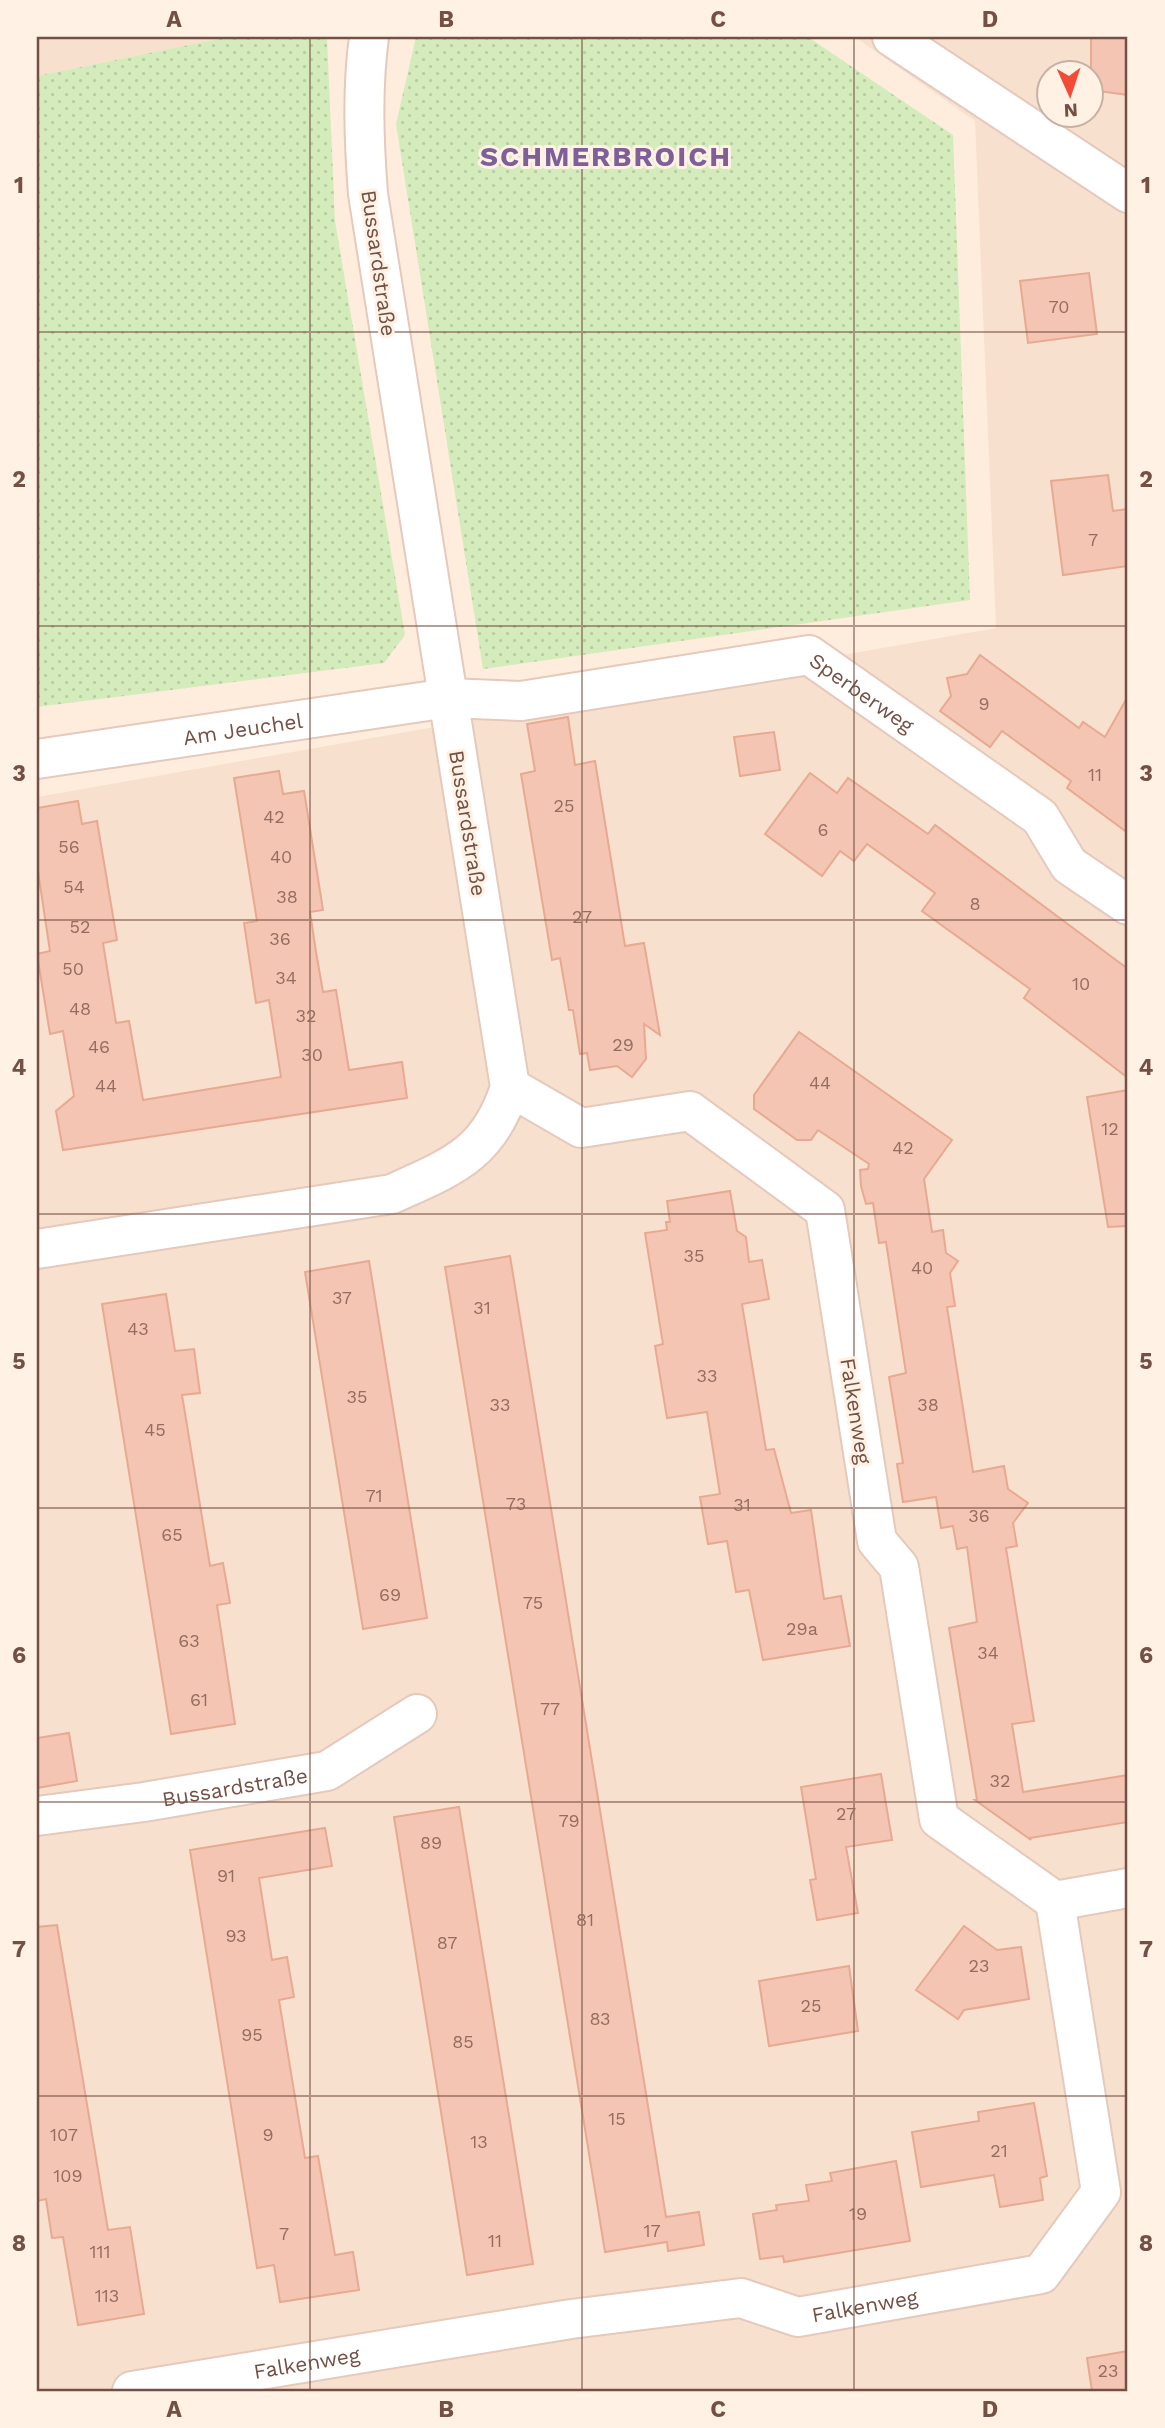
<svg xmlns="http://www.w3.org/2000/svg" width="1165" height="2428" viewBox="0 0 1165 2428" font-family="'Work Sans',sans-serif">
	<defs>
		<pattern id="green-dots" width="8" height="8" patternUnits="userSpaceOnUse" patternTransform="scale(1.75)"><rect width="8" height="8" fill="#d4ebbb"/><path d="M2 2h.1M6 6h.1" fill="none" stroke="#b9cba2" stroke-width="1.8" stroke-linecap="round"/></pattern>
	</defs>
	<rect width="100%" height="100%" fill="#feeddd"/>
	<!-- residential -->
	<g fill="#f8e0ce" fill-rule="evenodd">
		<polygon points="37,37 228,37 37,76"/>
		<path d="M855 37H1128V2391H37V797L996 628 975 121ZM1050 74H1092V116H1050Z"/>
	</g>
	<!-- green -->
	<g fill="url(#green-dots)">
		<polygon points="228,37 327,37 335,221 405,635 384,663 37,707 37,76"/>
		<polygon points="416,37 808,37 953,135 970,600 483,669 396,124"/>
	</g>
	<!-- building -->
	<g fill="#f5c5b3" stroke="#e8a992" stroke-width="2">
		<polygon points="1091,37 1128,37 1128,95 1091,90"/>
		<polygon points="1089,273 1097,334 1028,343 1020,281"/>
		<polygon points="1108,475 1113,511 1128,509 1128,566 1063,575 1051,481"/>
		<polygon points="980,655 1079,728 1083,722 1105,737 1128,696 1128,833 1067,788 1071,781 1002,731 990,747 940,711 951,696 947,678 967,674"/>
		<polygon points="568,717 575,765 595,761 625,946 644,943 660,1035 644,1024 646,1059 632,1077 617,1066 590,1070 587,1053 580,1054 573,1010 569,1010 560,958 552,960 521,774 535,771 527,724"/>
		<polygon points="774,732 780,770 740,776 734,737"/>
		<polygon points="279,771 283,794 304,791 323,910 310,912 316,952 323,992 336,990 349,1070 402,1062 407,1098 63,1150 56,1111 74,1096 63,1031 50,1034 37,954 50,951 37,865 37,808 78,801 82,824 97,821 117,940 103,943 116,1023 129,1021 143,1100 281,1077 269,1000 256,1003 244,923 257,921 234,778"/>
		<polygon points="810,773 837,793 848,778 928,834 935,825 1128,969 1128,1078 1024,998 1030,989 922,911 935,893 867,844 854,861 840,851 822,876 765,834"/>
		<polygon points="799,1032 952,1140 924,1179 932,1232 943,1230 946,1253 958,1261 950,1273 955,1306 947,1307 973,1472 1004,1466 1008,1489 1028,1503 1013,1523 1017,1546 1006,1548 1034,1721 1012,1724 1023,1792 1128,1775 1128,1822 1030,1838 1031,1840 975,1800 977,1800 949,1628 977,1622 967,1547 957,1549 953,1526 941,1528 936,1497 903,1502 897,1464 903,1463 889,1377 906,1373 886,1242 879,1243 873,1203 866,1204 861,1186 860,1170 868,1169 869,1164 818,1130 811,1140 797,1140 754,1109 754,1095"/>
		<polygon points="1128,1090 1128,1226 1108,1227 1087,1097"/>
		<polygon points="730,1191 737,1231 746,1237 749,1262 762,1260 769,1299 742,1304 766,1450 774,1449 791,1513 811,1510 824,1599 841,1596 850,1646 763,1660 749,1590 736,1592 727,1541 708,1544 700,1497 720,1494 707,1412 667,1418 655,1346 663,1344 645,1233 667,1230 666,1222 670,1222 667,1201"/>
		<polygon points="510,1256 666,2217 699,2212 704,2245 668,2251 667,2242 605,2252 445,1267"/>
		<polygon points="369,1261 427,1618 363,1629 305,1272"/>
		<polygon points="166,1294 175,1351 194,1349 200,1393 182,1395 210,1566 223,1563 230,1603 217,1605 235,1724 171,1734 102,1304"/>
		<polygon points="69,1733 77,1781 37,1788 37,1738"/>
		<polygon points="881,1774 892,1840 846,1847 858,1913 817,1920 810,1880 816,1879 801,1787"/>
		<polygon points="459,1807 533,2264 467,2275 394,1817"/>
		<polygon points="325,1828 332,1866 259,1878 272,1960 287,1957 294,1997 279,2000 305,2158 318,2156 335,2255 353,2252 359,2290 280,2302 274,2265 257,2268 190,1850"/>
		<polygon points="57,1925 108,2230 130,2227 144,2314 78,2325 63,2237 52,2238 46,2199 37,2201 37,1927"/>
		<polygon points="964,1926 997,1950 1021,1947 1029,1999 964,2010 958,2019 916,1990"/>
		<polygon points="849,1966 858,2031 769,2046 759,1981"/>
		<polygon points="1034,2103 1047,2176 1040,2178 1043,2200 1000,2207 994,2175 921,2187 912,2132 979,2121 978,2112"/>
		<polygon points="896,2161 910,2241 784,2262 783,2256 760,2259 753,2214 777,2210 776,2205 809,2201 806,2185 832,2181 830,2173"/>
		<polygon points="1128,2351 1128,2391 1092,2391 1087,2358"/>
	</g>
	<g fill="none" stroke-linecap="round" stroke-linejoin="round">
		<defs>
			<g id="street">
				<polyline points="892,37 1128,193"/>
				<path id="s1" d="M37 759 448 698 521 701 809 655 1040 817 1069 865 1128 905"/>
				<path d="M37 1249 392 1194C451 1167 489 1155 510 1087L368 194C364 141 362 89 369 37"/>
				<path id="s2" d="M37 1816 144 1802 327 1771 417 1714"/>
				<polyline points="1055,1901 1128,1888"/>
				<path id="s3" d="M132 2391 571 2319 741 2298 798 2317 1041 2274 1101 2192 1055 1901 939 1819 899 1567 877 1541 825 1210 690 1111 581 1128 510 1087"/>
			</g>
		</defs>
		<!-- street casing -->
		<use href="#street" stroke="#e4c9bc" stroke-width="42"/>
		<!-- street -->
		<use href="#street" stroke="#fff" stroke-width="38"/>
	</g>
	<!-- grid -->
	<path fill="none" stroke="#745044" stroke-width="2" stroke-opacity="0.55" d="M310 37V2391M582 37V2391M854 37V2391M37 332H1128M37 626H1128M37 920H1128M37 1214H1128M37 1508H1128M37 1802H1128M37 2096H1128"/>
	<g text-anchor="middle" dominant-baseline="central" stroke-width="6" stroke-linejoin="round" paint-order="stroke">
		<!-- number labels -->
		<g font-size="18" fill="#946d60">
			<text x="1059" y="306">70</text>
			<text x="1093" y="539">7</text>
			<text x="984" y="703">9</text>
			<text x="1095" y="774">11</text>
			<text x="564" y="805">25</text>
			<text x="274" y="816">42</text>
			<text x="823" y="829">6</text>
			<text x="69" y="846">56</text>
			<text x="281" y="856">40</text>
			<text x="74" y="886">54</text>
			<text x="287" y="896">38</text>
			<text x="975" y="903">8</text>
			<text x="582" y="916">27</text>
			<text x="80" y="926">52</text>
			<text x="280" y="938">36</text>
			<text x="73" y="968">50</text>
			<text x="286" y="977">34</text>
			<text x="1081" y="983">10</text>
			<text x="80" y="1008">48</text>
			<text x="306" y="1015">32</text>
			<text x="623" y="1044">29</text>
			<text x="99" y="1046">46</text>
			<text x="312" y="1054">30</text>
			<text x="820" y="1082">44</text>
			<text x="106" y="1085">44</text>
			<text x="1110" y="1128">12</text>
			<text x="903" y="1147">42</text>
			<text x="694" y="1255">35</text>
			<text x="922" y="1267">40</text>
			<text x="342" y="1297">37</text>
			<text x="482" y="1307">31</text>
			<text x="138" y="1328">43</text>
			<text x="707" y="1375">33</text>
			<text x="357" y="1396">35</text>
			<text x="500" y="1404">33</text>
			<text x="928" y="1404">38</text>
			<text x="155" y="1429">45</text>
			<text x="374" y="1495">71</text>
			<text x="516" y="1503">73</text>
			<text x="742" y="1504">31</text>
			<text x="979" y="1515">36</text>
			<text x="172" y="1534">65</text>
			<text x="390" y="1594">69</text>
			<text x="533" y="1602">75</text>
			<text x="802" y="1628">29a</text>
			<text x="189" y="1640">63</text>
			<text x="988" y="1652">34</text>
			<text x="199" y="1699">61</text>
			<text x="550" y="1708">77</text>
			<text x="1000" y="1780">32</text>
			<text x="846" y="1813">27</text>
			<text x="569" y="1820">79</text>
			<text x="431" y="1842">89</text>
			<text x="226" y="1875">91</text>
			<text x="585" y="1919">81</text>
			<text x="236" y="1935">93</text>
			<text x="447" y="1942">87</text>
			<text x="979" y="1965">23</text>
			<text x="811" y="2005">25</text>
			<text x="600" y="2018">83</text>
			<text x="252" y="2034">95</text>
			<text x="463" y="2041">85</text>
			<text x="617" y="2118">15</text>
			<text x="64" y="2134">107</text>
			<text x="268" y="2134">9</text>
			<text x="479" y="2141">13</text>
			<text x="999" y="2150">21</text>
			<text x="68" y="2175">109</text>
			<text x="858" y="2213">19</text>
			<text x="652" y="2230">17</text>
			<text x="284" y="2233">7</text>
			<text x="495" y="2240">11</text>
			<text x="100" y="2251">111</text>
			<text x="107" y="2295">113</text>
			<text x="1108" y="2370">23</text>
		</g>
		<!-- street labels -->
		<g font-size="21" fill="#745044" stroke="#fff1e4">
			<text transform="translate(379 263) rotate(82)">Bussardstraße</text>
			<text stroke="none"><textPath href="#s1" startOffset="845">Sperberweg</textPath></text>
			<text stroke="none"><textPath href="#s1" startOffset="208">Am Jeuchel</textPath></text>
			<text transform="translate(468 823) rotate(81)">Bussardstraße</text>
			<text transform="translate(856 1411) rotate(81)">Falkenweg</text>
			<text stroke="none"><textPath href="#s2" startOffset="200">Bussardstraße</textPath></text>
			<text stroke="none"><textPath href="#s3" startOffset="744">Falkenweg</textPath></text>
			<text stroke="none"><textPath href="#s3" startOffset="177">Falkenweg</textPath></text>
		</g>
		<!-- district labels -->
		<g font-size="28" font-weight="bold" letter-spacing="2" fill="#7e5f98" stroke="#fff1e4">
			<text x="606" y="156">SCHMERBROICH</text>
		</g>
	</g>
	<!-- border -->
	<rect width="1165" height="2428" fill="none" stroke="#fff1e4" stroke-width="77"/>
	<!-- north arrow -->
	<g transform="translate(1070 94) rotate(177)"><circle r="33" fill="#fff1e4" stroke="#c7b1a4" stroke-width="2"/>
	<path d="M0-5L12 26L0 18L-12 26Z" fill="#f14c38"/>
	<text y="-10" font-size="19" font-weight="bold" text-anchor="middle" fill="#745044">N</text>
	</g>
	<rect x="38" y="38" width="1088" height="2352" fill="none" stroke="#745044" stroke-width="2.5"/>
	<g font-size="23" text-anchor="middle" font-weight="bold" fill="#745044">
		<text x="174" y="27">A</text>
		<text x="446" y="27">B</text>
		<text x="718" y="27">C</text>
		<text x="990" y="27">D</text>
		<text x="19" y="193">1</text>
		<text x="1146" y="193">1</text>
		<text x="19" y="487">2</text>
		<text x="1146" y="487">2</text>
		<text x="19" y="781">3</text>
		<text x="1146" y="781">3</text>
		<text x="19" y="1075">4</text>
		<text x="1146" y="1075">4</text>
		<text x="19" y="1369">5</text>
		<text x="1146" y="1369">5</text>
		<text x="19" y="1663">6</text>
		<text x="1146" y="1663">6</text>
		<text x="19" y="1957">7</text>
		<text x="1146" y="1957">7</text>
		<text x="19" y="2251">8</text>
		<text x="1146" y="2251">8</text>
		<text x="174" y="2417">A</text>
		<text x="446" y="2417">B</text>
		<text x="718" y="2417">C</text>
		<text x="990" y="2417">D</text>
	</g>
</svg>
